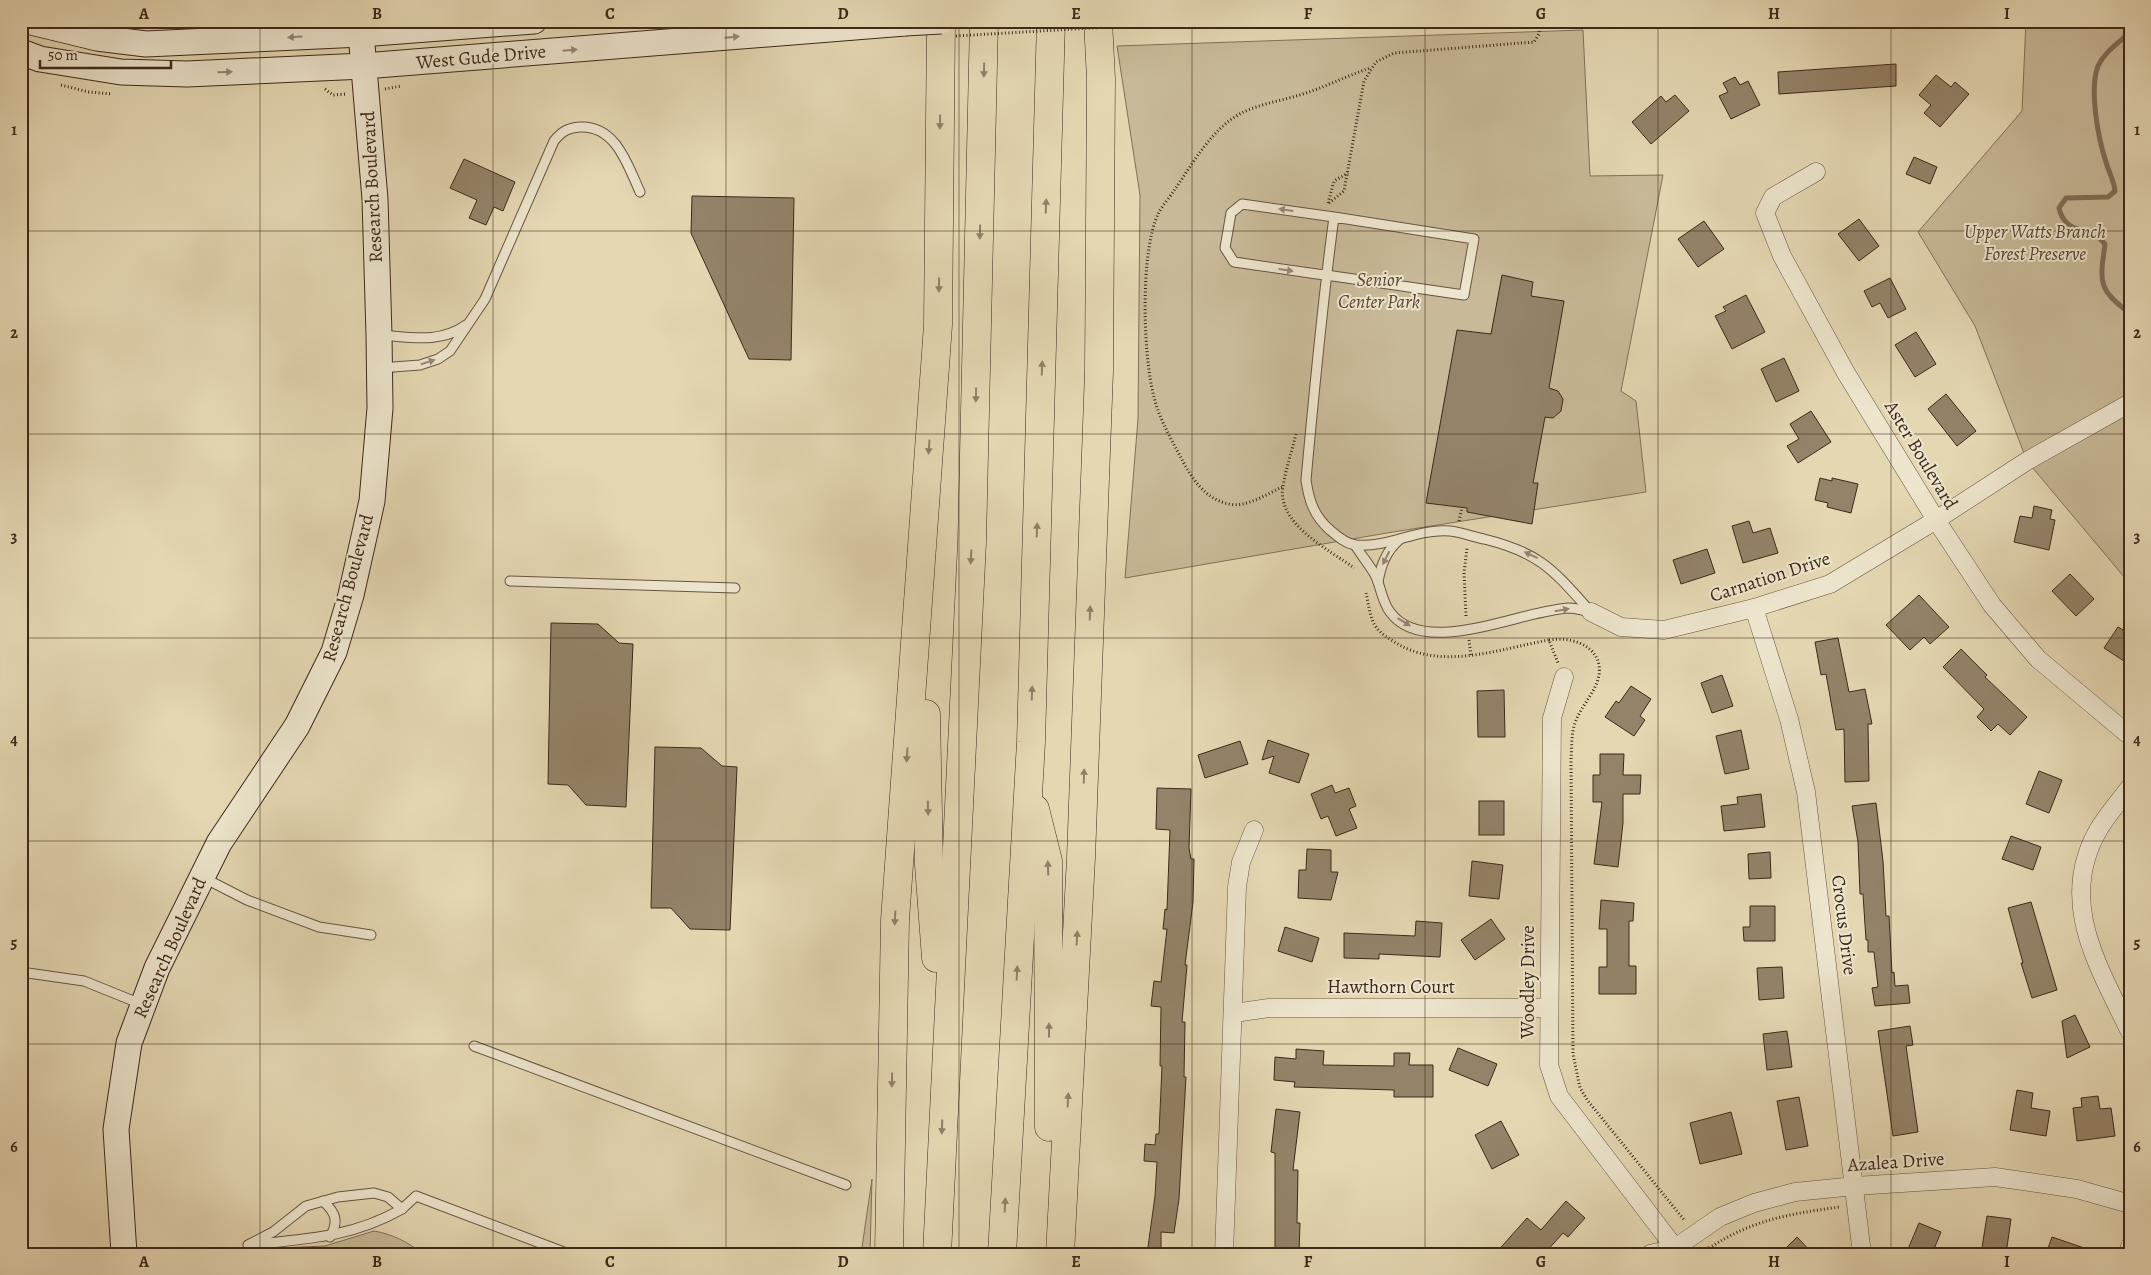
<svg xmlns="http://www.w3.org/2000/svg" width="2151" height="1275" viewBox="0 0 2151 1275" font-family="Alegreya,serif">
	<rect width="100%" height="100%" fill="#e4d7b2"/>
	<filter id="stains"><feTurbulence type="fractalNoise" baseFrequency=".004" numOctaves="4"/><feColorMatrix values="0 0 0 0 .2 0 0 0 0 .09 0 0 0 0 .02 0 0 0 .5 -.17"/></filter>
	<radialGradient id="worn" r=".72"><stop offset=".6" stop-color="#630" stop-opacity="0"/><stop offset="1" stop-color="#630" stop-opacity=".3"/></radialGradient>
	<!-- green -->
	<g fill="#c8b998" stroke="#837059">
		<polygon points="2026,21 2130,21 2130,584 2027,461 1975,326 1918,232 2022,111"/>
		<polygon points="1583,30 1590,176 1663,175 1621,391 1636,401 1646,492 1387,533 1125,578 1138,419 1140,195 1117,46"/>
		<polygon points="872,1179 870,1254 861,1254"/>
		<path d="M374 1231C392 1234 408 1242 423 1254H257L281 1248 325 1246Z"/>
	</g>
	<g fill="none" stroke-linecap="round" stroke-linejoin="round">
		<!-- stream -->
		<path stroke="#806e56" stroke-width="5" d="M2130 32C2119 43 2105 51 2098 66 2089 89 2098 138 2106 162 2109 173 2114 180 2115 191L2108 197 2066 198 2059 208C2065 236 2092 226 2105 244 2100 281 2097 290 2130 313"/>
	</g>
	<!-- building -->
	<g fill="#948369" stroke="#3e281a">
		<polygon points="1896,64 1896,86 1779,94 1778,72"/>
		<polygon points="1936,75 1951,87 1955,82 1969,94 1940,127 1924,113 1931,105 1919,95"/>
		<polygon points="1735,77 1740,85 1748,81 1760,105 1731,119 1719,96 1728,92 1723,83"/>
		<polygon points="1675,95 1689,111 1651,144 1632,122 1661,96 1666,102"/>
		<polygon points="1914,157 1937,167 1930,184 1906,174"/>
		<polygon points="464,159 515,182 503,211 494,207 486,225 469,218 477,200 450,188"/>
		<polygon points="692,196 794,198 791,360 749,359 691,233"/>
		<polygon points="1859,219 1879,246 1859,261 1838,234"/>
		<polygon points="1704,221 1724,249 1698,267 1678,239"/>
		<polygon points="1502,275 1533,282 1531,296 1564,301 1549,388 1558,391 1563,399 1561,411 1553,418 1545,417 1533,483 1538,483 1532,524 1467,512 1467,508 1426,503 1457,330 1491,334"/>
		<polygon points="1890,278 1906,309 1888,318 1880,303 1872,307 1864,291"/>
		<polygon points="1746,295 1765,332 1732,349 1715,316 1726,311 1723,307"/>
		<polygon points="1916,332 1936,364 1915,377 1895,345"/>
		<polygon points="1784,358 1799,391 1776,402 1761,369"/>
		<polygon points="1946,394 1976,431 1957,446 1928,409"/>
		<polygon points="1811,411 1831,442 1798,463 1787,446 1799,439 1790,424"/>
		<polygon points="1820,478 1832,481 1832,478 1858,484 1851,513 1827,507 1828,503 1815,500"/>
		<polygon points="2034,506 2052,510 2050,519 2055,520 2049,550 2014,542 2020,516 2032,518"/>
		<polygon points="1749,521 1753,533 1770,528 1778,553 1743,563 1732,526"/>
		<polygon points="1707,549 1715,573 1681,584 1673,560"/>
		<polygon points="2070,574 2094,599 2076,616 2052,591"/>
		<polygon points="1919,595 1949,627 1930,644 1924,637 1910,650 1886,625"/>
		<polygon points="551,623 598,624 619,643 633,644 626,807 586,805 568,785 548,784"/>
		<polygon points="2118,627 2130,634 2130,665 2104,648"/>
		<polygon points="1838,638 1849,692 1865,689 1872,724 1868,724 1869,781 1845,782 1844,729 1836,730 1826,674 1821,675 1815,642"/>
		<polygon points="1961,649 1987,675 1985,677 2027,717 2010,735 1998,724 1991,731 1977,717 1984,709 1943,667"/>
		<polygon points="1722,675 1733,706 1712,713 1701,683"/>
		<polygon points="1631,686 1651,699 1640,716 1645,720 1634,736 1605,717 1616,701 1619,703"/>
		<polygon points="1504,690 1505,737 1478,737 1477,691"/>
		<polygon points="1741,730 1749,769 1725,774 1716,736"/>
		<polygon points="1268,740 1309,754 1299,783 1269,773 1274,756 1262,760"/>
		<polygon points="1240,741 1248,764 1205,778 1198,755"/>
		<polygon points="655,747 701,748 722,766 737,767 730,930 690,929 671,908 651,908"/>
		<polygon points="1600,754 1624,754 1623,775 1641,775 1640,794 1623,794 1623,823 1618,867 1594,864 1602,802 1593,802 1593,775 1600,775"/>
		<polygon points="2039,771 2062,780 2049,813 2026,804"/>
		<polygon points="1332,785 1335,793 1349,788 1356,806 1349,809 1357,828 1336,836 1328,816 1321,819 1311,794"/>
		<polygon points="1157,788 1191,789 1189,848 1191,859 1194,859 1193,902 1185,965 1187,965 1182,1022 1185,1022 1184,1077 1186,1077 1179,1199 1174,1233 1161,1232 1161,1254 1147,1254 1155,1196 1157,1162 1144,1161 1145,1144 1155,1145 1156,1134 1159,1134 1162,1066 1160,1066 1161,1007 1151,1006 1154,981 1161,982 1167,929 1163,929 1165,909 1167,910 1170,830 1156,829"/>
		<polygon points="1761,794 1765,827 1724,831 1721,806 1738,804 1737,797"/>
		<rect x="1479" y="801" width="25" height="34"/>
		<polygon points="1876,803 1883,861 1886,916 1889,916 1892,973 1894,972 1895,986 1908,985 1910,1003 1875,1006 1872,988 1878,987 1874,952 1868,952 1868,940 1866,940 1863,894 1860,894 1858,842 1852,806"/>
		<polygon points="2011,836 2041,847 2033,870 2002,859"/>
		<polygon points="1307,849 1331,850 1331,872 1338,872 1331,900 1298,898 1299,870 1306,870"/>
		<polygon points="1770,852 1771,878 1749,879 1748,854"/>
		<polygon points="1472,861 1503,865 1499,899 1469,896"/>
		<polygon points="1601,900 1634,903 1633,921 1629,921 1629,966 1636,966 1636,994 1599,994 1599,967 1607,967 1607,929 1599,929"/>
		<polygon points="2031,902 2057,990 2032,998 2021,963 2023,963 2008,908"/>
		<polygon points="1750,906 1775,906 1775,941 1744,941 1743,927 1750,927"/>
		<polygon points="1491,919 1505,939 1475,960 1461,940"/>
		<polygon points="1416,921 1442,923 1440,957 1379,954 1379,959 1344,958 1344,933 1415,936"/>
		<polygon points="1285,927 1319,938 1312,962 1278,951"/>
		<polygon points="1782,967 1784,998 1759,1000 1757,968"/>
		<polygon points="2075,1015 2090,1047 2067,1058 2062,1021"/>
		<polygon points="1910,1026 1913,1045 1906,1046 1918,1132 1893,1136 1878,1031"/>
		<polygon points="1787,1031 1792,1067 1767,1070 1763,1034"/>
		<polygon points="1458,1048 1497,1064 1488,1086 1449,1070"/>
		<polygon points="1296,1049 1324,1051 1323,1065 1394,1066 1394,1053 1410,1053 1409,1065 1433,1065 1433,1097 1394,1097 1394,1090 1294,1087 1295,1082 1274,1080 1275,1057 1296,1059"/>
		<polygon points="2017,1090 2033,1093 2031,1108 2050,1111 2046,1136 2010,1130"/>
		<polygon points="2098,1096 2100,1109 2111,1108 2115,1136 2077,1141 2073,1108 2082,1107 2081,1098"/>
		<polygon points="1799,1097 1808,1146 1786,1150 1777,1101"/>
		<polygon points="1276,1109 1300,1112 1293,1170 1298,1170 1297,1223 1300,1223 1299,1254 1275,1254 1275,1153 1271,1152"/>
		<polygon points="1731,1112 1742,1154 1700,1164 1690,1123"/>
		<polygon points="1501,1121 1519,1155 1492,1169 1475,1135"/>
		<polygon points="1566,1201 1585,1218 1568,1237 1563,1233 1544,1254 1535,1248 1530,1254 1495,1254 1527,1218 1541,1230"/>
		<polygon points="1987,1216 2011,1219 2006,1254 1981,1254"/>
		<polygon points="1919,1223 1941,1232 1932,1254 1919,1254 1908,1249"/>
		<polygon points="1797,1237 1813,1254 1780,1254"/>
		<polygon points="2052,1237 2093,1251 2092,1254 2046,1254"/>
	</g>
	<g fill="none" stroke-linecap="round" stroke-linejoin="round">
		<defs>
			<g id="lane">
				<path d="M1334 217 1242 204 1231 213 1225 248 1234 262 1317 274 1326 275 1464 295 1474 239 1334 217C1322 305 1314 392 1306 480 1309 501 1314 516 1330 530 1337 536 1346 544 1356 545 1388 548 1418 528 1450 531 1461 532 1473 537 1484 539 1541 553 1553 570 1591 612"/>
				<path d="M380 335C410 337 440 344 466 325"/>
				<path d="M380 368 420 365 438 359 450 351 485 299 554 141C562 131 568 128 580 127 616 125 628 166 640 192"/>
				<path d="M1355 545C1361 555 1368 563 1374 573 1381 585 1381 600 1390 612 1424 659 1522 610 1569 608 1576 608 1584 611 1591 612"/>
				<polyline points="510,581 735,588"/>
				<path d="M1378 582C1381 565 1386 551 1400 539"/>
				<polyline points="204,878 247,900 319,927 371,935"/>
				<polyline points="21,972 84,981 141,1004"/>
				<polyline points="474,1046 846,1185"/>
				<path d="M374 1193 388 1197 402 1209C351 1238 305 1239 248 1245L273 1232 306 1206 338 1197Z"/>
				<path d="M323 1201C336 1213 339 1221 330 1237"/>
				<polyline points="402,1209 416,1196 569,1254"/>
			</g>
			<g id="street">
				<polyline points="1816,172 1773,197 1765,213 1782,256 1846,373 1936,520 1992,605 2038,659 2130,736"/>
				<polyline points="1754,608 1789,719 1806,792 1862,1254"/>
				<polyline points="1591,612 1621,627 1664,630 1754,608 1830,584 1936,520 2027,461 2130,403"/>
				<polyline points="1564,677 1552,718 1549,1065 1559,1096 1675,1248"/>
				<path d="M2130 787C2120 800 2109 813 2100 827 2056 900 2098 965 2130 1032"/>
				<polyline points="1234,1013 1269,1008 1549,1008"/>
				<polyline points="1224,1254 1237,887 1241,862 1254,830"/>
				<polyline points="1650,1254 1675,1248 1720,1217 1754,1203 1795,1192 1855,1186 1995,1177 2077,1189 2130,1204"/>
				<polyline points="2128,1254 2130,1246"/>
			</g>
			<g id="secondary">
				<polyline points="27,21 97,38 146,44 361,34 534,21"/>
				<polyline points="21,52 40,59 121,72 187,74 364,66 905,23"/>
				<polyline points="124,1254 116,1129 129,1043 157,968 219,843 297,726 334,652 351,595 372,501 380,408 379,335 375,199 360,21"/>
			</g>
			<g id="highway">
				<polyline points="926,714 929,865 936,958"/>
				<polyline points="1035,809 1048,861 1049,1127"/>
				<polyline points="889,1254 895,920 938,325 941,21"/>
				<polyline points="937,1254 972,542 984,21"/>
				<polyline points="1002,1254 1031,742 1051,21"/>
				<polyline points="1060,1254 1081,858 1099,371 1101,79 1098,21"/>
			</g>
		</defs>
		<!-- lane casing -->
		<use href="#lane" stroke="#685440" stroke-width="11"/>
		<!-- street casing -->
		<use href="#street" stroke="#685440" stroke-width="19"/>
		<!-- secondary casing -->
		<use href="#secondary" stroke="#3e281a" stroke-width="27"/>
		<!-- highway casing -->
		<use href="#highway" stroke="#3e281a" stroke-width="29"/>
		<!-- path -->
		<g stroke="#3e281a" stroke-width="3" stroke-dasharray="1 2.5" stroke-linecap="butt">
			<polyline points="1119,27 1210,21"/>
			<polyline points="61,85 89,92 112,94"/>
			<polyline points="325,89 333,95 346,94"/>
			<polyline points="385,89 401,86"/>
			<polyline points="1328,203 1334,181 1348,173"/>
			<polyline points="1329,203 1344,191 1364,81 1376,62 1394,53 1534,42 1539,34 1540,21"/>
			<path d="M1296 434C1292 451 1286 468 1283 486 1276 524 1330 550 1354 568"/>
			<path d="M1282 487C1267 494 1246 508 1229 504 1204 499 1191 477 1180 456 1170 437 1159 418 1154 397 1143 356 1140 253 1158 214 1162 206 1170 197 1175 189 1191 166 1206 139 1229 121 1249 105 1278 102 1303 94 1325 87 1347 76 1370 68"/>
			<polyline points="1459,521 1462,508"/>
			<path d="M1366 593C1368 601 1369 611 1372 619 1375 629 1384 636 1393 641 1439 672 1499 649 1549 640L1558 663"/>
			<polyline points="1466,616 1464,573 1467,548"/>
			<polyline points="1469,640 1471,655"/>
			<path d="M1549 640C1578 635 1610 652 1596 685 1590 698 1580 709 1575 723 1571 734 1572 747 1571 758L1573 1054 1580 1088 1588 1101 1685 1221"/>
			<path d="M1707 1247 1708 1249C1751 1220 1789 1214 1839 1207"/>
		</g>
		<!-- lane -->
		<use href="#lane" stroke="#ede5cd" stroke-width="9"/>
		<!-- street -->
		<use href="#street" stroke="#ede5cd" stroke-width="18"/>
		<!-- secondary -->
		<use href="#secondary" stroke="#ede5cd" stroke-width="25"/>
		<!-- highway -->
		<use href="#highway" stroke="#e4d7b2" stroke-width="28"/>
		<defs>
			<polyline id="secondary-bridge" points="905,23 941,21"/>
		</defs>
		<!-- secondary-bridge casing -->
		<use href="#secondary-bridge" stroke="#3e281a" stroke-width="27" stroke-linecap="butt"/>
		<!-- path-bridge -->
		<polyline stroke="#3e281a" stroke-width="3" stroke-dasharray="1 2.5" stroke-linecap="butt" points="956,36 1108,27"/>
		<!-- secondary-bridge -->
		<use href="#secondary-bridge" stroke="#ede5cd" stroke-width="25"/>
	</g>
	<!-- one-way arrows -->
	<defs><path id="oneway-solid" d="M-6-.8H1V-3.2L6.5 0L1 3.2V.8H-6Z" transform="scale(1.25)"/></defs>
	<g fill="#968674">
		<use href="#oneway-solid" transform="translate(295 37) rotate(177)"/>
		<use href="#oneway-solid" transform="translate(732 37) rotate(-5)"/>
		<use href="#oneway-solid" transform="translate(570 50) rotate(-5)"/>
		<use href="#oneway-solid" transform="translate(225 72) rotate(-2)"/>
		<use href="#oneway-solid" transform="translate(1286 210) rotate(-172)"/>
		<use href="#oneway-solid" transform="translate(1286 270) rotate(8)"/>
		<use href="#oneway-solid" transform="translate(428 362) rotate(-18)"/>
		<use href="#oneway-solid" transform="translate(1531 555) rotate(-155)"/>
		<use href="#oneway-solid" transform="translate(1386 558) rotate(116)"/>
		<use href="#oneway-solid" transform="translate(1562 610) rotate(-10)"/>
		<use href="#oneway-solid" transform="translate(1404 622) rotate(31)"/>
	</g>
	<g fill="#918066">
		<use href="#oneway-solid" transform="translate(984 70) rotate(91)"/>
		<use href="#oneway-solid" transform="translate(940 122) rotate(91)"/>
		<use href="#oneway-solid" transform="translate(1046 206) rotate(-88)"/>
		<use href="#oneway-solid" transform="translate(980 232) rotate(91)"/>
		<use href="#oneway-solid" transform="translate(939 285) rotate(91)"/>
		<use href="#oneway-solid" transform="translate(1042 368) rotate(-88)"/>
		<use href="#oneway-solid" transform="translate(976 395) rotate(91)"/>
		<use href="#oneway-solid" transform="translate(929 447) rotate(94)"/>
		<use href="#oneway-solid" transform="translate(1037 530) rotate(-88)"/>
		<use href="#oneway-solid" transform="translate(971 557) rotate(93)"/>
		<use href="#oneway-solid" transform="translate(1090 613) rotate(-88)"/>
		<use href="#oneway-solid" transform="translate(1032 693) rotate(-88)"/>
		<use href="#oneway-solid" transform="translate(907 755) rotate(94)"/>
		<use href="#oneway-solid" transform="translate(1084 776) rotate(-88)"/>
		<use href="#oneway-solid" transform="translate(928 808) rotate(89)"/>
		<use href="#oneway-solid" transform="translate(1048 868) rotate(-92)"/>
		<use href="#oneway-solid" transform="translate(895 918) rotate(93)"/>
		<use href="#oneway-solid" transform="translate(1077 938) rotate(-87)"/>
		<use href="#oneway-solid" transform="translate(1017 973) rotate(-87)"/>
		<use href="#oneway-solid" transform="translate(1049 1030) rotate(-90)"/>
		<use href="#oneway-solid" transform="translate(892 1080) rotate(91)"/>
		<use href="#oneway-solid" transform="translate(1068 1100) rotate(-87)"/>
		<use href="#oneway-solid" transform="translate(942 1127) rotate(92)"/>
		<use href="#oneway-solid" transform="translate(1005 1205) rotate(-87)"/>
	</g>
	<!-- grid -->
	<path fill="none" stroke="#3e281a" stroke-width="1" stroke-opacity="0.55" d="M260 21V1254M493 21V1254M726 21V1254M959 21V1254M1192 21V1254M1425 21V1254M1658 21V1254M1891 21V1254M21 231H2130M21 434H2130M21 638H2130M21 841H2130M21 1044H2130"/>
	<g text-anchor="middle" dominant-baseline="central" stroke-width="4" stroke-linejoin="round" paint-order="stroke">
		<!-- street labels -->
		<g font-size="19" fill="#3e281a" stroke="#ede5cd">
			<text transform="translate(481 57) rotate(-5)">West Gude Drive</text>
			<text transform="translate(372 187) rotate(-93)">Research Boulevard</text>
			<text transform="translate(1921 455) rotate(59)">Aster Boulevard</text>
			<text transform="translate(1770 577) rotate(-18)">Carnation Drive</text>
			<text transform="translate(348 588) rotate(-75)">Research Boulevard</text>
			<text transform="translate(1844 925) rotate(83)">Crocus Drive</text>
			<text transform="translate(170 948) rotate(-66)">Research Boulevard</text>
			<text transform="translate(1528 982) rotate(-90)">Woodley Drive</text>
			<text x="1391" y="987">Hawthorn Court</text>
			<text transform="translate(1896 1162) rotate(-4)">Azalea Drive</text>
		</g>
		<!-- park labels -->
		<g font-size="19" font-style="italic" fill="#5a4533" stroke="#ede5cd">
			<text x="2035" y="232">Upper Watts Branch<tspan x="2035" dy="22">Forest Preserve</tspan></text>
			<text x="1379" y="280">Senior<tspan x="1379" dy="22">Center Park</tspan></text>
		</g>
	</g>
	<!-- margin -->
	<rect width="2151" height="1275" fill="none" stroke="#e4d7b2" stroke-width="55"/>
	<!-- scale -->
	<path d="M40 60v8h131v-8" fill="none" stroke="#3e281a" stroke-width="2.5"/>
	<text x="48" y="60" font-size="15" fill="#3e281a" stroke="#ede5cd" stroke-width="4" paint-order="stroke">50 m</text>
	<rect x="28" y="28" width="2096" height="1220" fill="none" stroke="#3e281a" stroke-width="2"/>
	<g font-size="16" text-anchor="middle" font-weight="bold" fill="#3e281a">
		<text x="144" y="19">A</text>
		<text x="377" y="19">B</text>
		<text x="610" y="19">C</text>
		<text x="843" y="19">D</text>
		<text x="1076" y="19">E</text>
		<text x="1308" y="19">F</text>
		<text x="1541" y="19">G</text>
		<text x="1774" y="19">H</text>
		<text x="2007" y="19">I</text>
		<text x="14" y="135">1</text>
		<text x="2137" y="135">1</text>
		<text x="14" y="338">2</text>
		<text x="2137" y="338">2</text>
		<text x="14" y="542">3</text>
		<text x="2137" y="542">3</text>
		<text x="14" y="745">4</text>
		<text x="2137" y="745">4</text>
		<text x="14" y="948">5</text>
		<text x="2137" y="948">5</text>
		<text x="14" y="1152">6</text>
		<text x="2137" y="1152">6</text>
		<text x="144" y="1267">A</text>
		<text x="377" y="1267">B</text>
		<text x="610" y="1267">C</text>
		<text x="843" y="1267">D</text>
		<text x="1076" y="1267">E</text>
		<text x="1308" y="1267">F</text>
		<text x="1541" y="1267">G</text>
		<text x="1774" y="1267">H</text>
		<text x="2007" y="1267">I</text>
	</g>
	<rect width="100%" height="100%" filter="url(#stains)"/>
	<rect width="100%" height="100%" fill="url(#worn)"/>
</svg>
